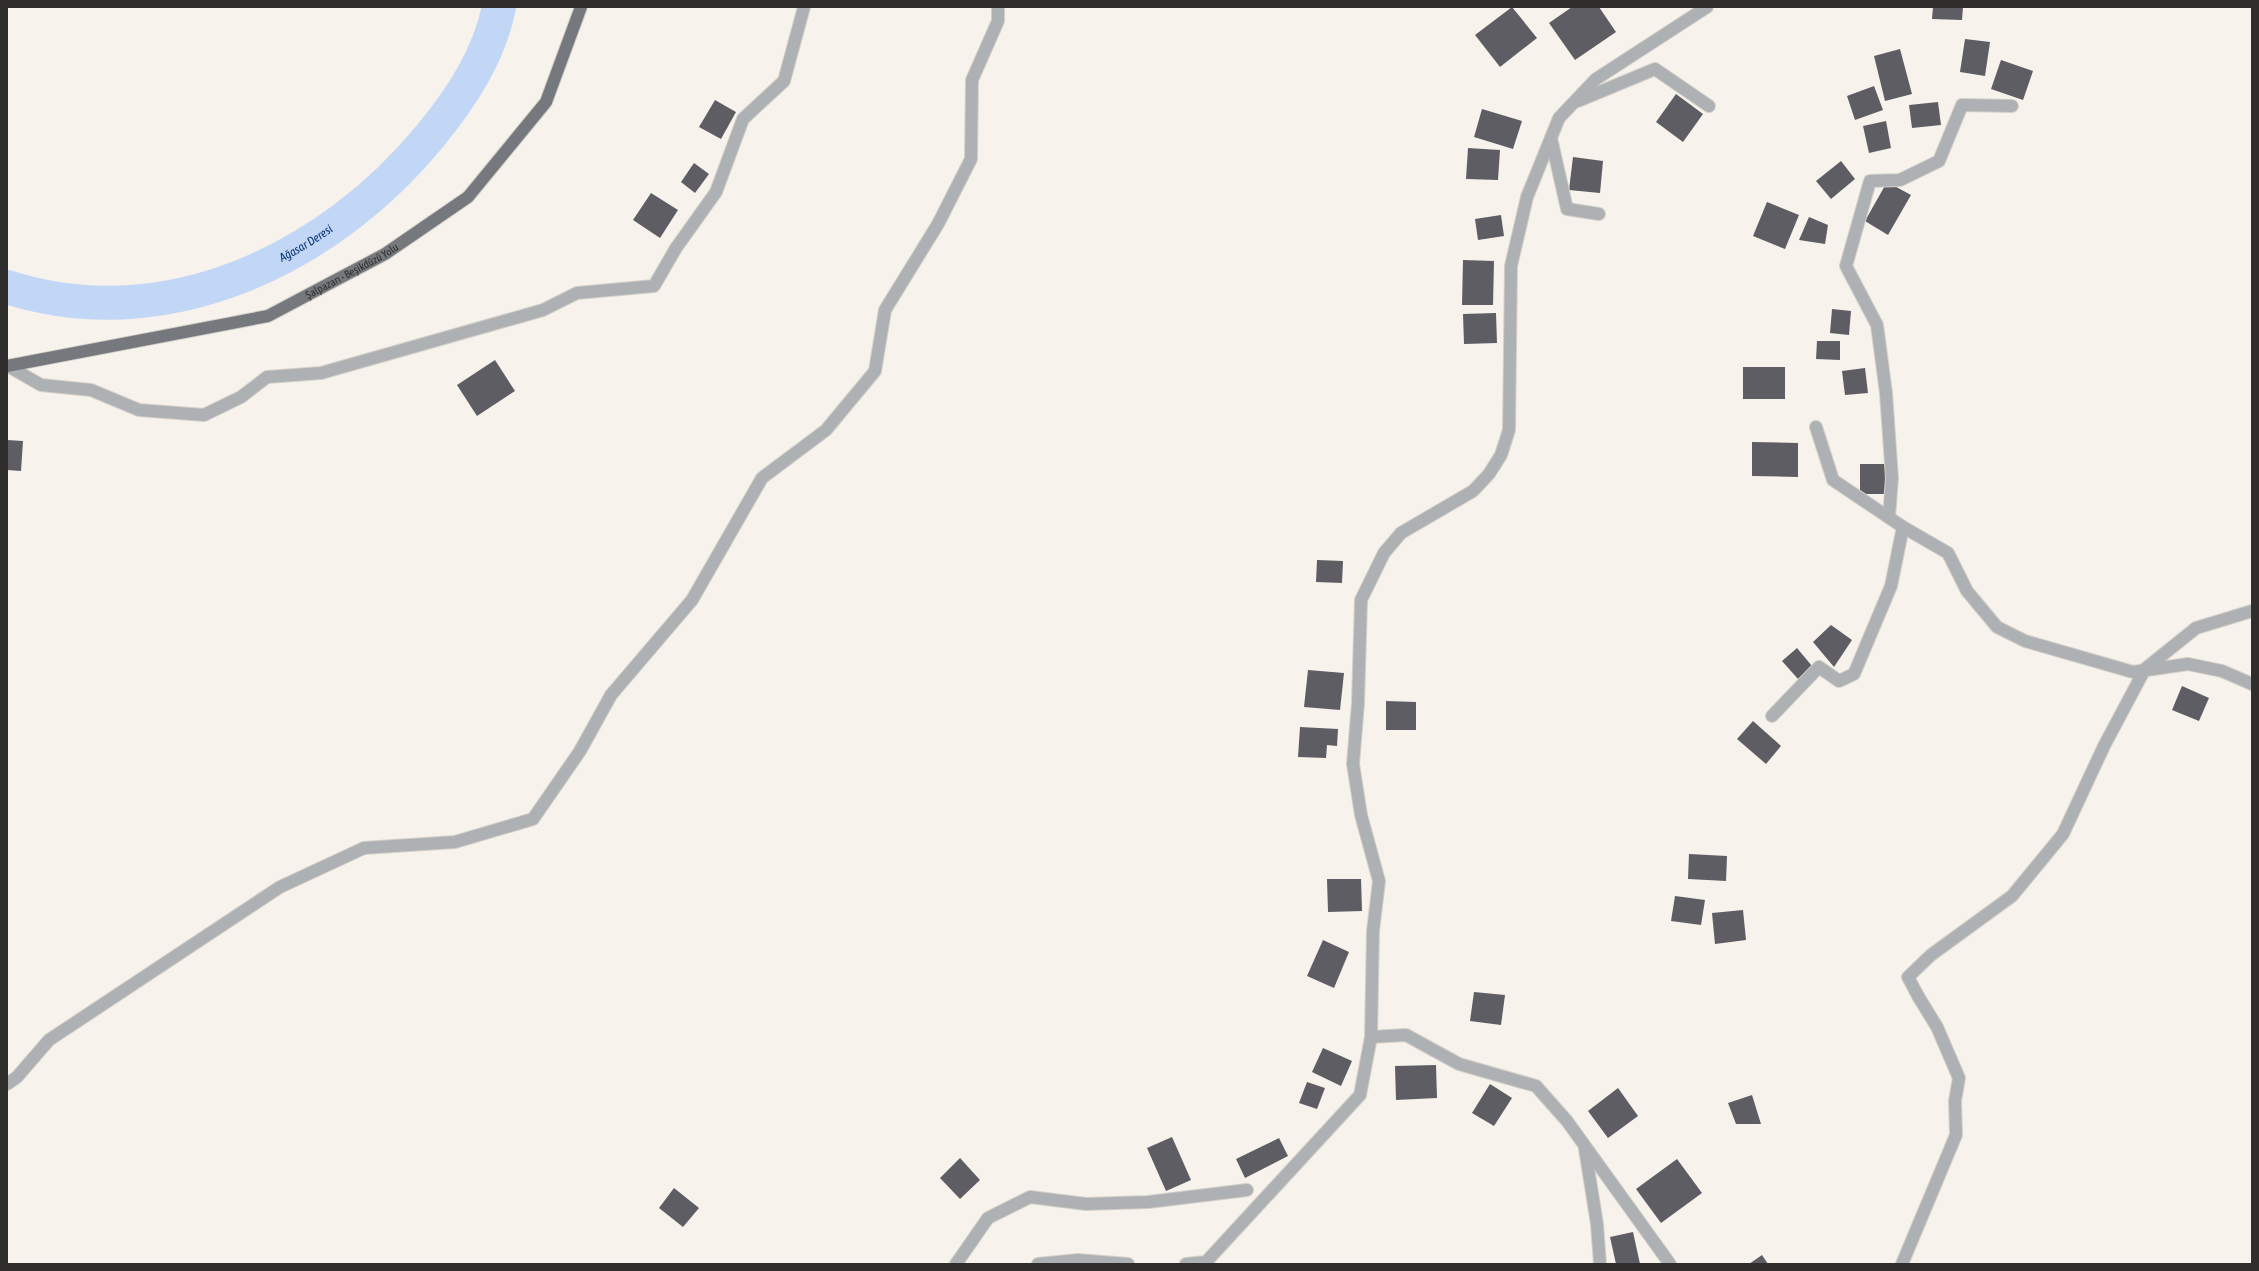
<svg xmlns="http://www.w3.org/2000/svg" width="2259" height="1271" viewBox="0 0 2259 1271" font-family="'Asap Condensed',sans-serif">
	<rect width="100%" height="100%" fill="#f8f2ec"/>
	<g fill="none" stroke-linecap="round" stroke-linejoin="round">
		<!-- river -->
		<path stroke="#c2d7f6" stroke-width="34" id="s1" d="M7 287C166 338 329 259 430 136 462 97 489 56 499 7"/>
	</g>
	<!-- building -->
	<g fill="#5e5d63">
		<polygon points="1512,7 1537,38 1500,67 1475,35"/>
		<polygon points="1572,7 1599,7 1616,32 1575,60 1549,23"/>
		<polygon points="1933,7 1963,7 1962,20 1932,19"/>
		<polygon points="1965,39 1990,42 1985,76 1960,72"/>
		<polygon points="1900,49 1912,94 1885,101 1874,56"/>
		<polygon points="2001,60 2033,71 2023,100 1991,89"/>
		<polygon points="1874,86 1883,110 1855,120 1847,96"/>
		<polygon points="1676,94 1703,114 1683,142 1656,122"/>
		<polygon points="715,100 736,112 721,139 699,127"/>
		<polygon points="1938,102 1941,125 1912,128 1909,105"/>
		<polygon points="1482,109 1522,121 1513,149 1474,137"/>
		<polygon points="1886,121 1891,148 1869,153 1863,126"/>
		<polygon points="1468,148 1500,150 1498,180 1466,179"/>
		<polygon points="1573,157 1603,161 1600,193 1569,190"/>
		<polygon points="1841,161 1855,179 1831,199 1816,181"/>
		<polygon points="694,163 709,174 695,193 681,182"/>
		<polygon points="1887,182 1911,195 1888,235 1865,221"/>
		<polygon points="651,193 678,210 660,238 633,220"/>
		<polygon points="1767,202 1799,215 1785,249 1753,236"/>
		<polygon points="1501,215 1504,236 1478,240 1475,219"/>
		<polygon points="1809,217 1828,225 1825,244 1799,240"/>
		<polygon points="1463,260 1494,261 1493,305 1462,305"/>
		<polygon points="1832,309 1851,311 1849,335 1830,333"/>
		<polygon points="1496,313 1497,343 1464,344 1463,314"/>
		<polygon points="1817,341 1840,341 1840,360 1816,359"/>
		<polygon points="495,360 515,391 477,416 457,385"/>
		<rect x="1743" y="367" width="42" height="32"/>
		<polygon points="1865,368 1868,393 1845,395 1842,371"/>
		<polygon points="7,440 23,441 21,471 7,470"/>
		<polygon points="1752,442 1798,443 1798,477 1752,476"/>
		<rect x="1860" y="464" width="25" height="30"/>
		<polygon points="1317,560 1343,561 1342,583 1316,582"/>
		<polygon points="1831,625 1852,640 1834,667 1813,642"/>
		<polygon points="1797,648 1812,666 1798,679 1782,661"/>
		<polygon points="1308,670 1344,673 1340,710 1304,707"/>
		<polygon points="2182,686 2209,698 2199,721 2172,710"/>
		<polygon points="1386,701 1416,702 1416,730 1386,730"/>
		<polygon points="1753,721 1781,746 1766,764 1737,739"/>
		<polygon points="1300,727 1338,729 1337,746 1327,745 1326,758 1298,757"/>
		<polygon points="1689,854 1727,856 1726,881 1688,879"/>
		<polygon points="1327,879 1361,879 1362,911 1328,912"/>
		<polygon points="1675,896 1705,900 1701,925 1671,921"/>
		<polygon points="1743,910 1746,940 1715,944 1712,913"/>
		<polygon points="1323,940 1349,952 1334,988 1307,976"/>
		<polygon points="1474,992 1505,995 1501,1025 1470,1021"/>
		<polygon points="1323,1048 1352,1061 1341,1086 1312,1072"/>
		<polygon points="1436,1065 1437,1098 1396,1100 1395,1066"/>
		<polygon points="1307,1082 1325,1088 1317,1109 1299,1103"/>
		<polygon points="1490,1084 1512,1098 1494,1126 1472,1113"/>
		<polygon points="1618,1088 1638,1116 1608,1138 1588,1111"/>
		<polygon points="1752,1095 1761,1124 1736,1124 1728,1103"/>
		<polygon points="1172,1137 1191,1180 1166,1191 1147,1148"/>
		<polygon points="1279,1138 1288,1156 1245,1178 1236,1159"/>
		<polygon points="960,1158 980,1180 960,1199 940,1178"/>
		<polygon points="1677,1159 1702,1193 1661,1223 1636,1189"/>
		<polygon points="674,1188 699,1208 683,1227 659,1208"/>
		<polygon points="1633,1232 1640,1264 1616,1264 1610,1237"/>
		<polygon points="1762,1255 1768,1264 1749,1264"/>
	</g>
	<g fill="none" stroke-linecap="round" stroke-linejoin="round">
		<defs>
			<g id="minor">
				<polyline points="1578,101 1655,69 1709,106"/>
				<polyline points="1551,138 1567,209 1599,214"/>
				<polyline points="8,366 41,385 91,390 139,410 204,415 241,397 267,377 321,373 543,310 577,293 654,286 676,248 716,192 743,119 784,81 804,7"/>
				<polyline points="1816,427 1833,480 1903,527 1948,553 1967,591 1997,627 2025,641 2133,672 2188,664 2222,671 2252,684"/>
				<polyline points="1889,517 1892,478 1886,393 1877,325 1846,266 1870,181 1900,180 1939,161 1962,105 2012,106"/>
				<polyline points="1772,716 1819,667 1839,681 1854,674 1891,586 1903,527"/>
				<polyline points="1371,1037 1406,1035 1459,1064 1536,1086 1567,1121 1670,1264"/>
				<polyline points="7,1084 17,1077 49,1040 280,887 364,848 455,842 533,819 580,751 611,695 692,600 762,478 826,430 875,371 885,310 938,224 971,159 972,80 998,21 998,7"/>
				<polyline points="1585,1149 1597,1224 1600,1264"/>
				<polyline points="956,1264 988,1218 1030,1197 1086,1204 1148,1202 1247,1190"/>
				<polyline points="1038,1264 1078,1260 1128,1264"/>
				<polyline points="1186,1264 1206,1262 1360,1095 1371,1037 1373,931 1379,881 1361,815 1353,764 1358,703 1361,600 1384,553 1401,533 1473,491 1489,474 1501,455 1509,430 1511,266 1527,197 1559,118 1596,79 1707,7"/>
				<polyline points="1902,1264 1956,1135 1955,1101 1959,1078 1937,1027 1918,996 1908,977 1931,955 2012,896 2063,834 2104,746 2145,669 2196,628 2252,611"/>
			</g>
			<g id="major">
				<path id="s2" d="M7 366 268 316 385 254 468 197 546 102 581 7"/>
			</g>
		</defs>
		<!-- minor casing -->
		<use href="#minor" stroke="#d4cfc9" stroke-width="14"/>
		<!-- major casing -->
		<use href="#major" stroke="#d4cfc9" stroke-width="14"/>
		<!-- minor -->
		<use href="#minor" stroke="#aeb1b3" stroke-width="12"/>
		<!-- major -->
		<use href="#major" stroke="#75797e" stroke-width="12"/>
	</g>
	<g text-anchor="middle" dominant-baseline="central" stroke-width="4" stroke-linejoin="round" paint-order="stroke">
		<!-- street labels -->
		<g font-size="11" fill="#302e2c" stroke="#f8f2ec">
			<text stroke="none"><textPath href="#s2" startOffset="361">Şalpazarı - Beşikdüzü Yolu</textPath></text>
		</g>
		<!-- water labels -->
		<g font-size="12" font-style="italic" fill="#09346f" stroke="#f8f2ec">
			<text stroke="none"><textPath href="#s1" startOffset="312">Ağasar Deresi</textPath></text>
		</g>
	</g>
	<!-- border -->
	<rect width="2259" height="1271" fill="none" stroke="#302e2c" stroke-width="16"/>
</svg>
